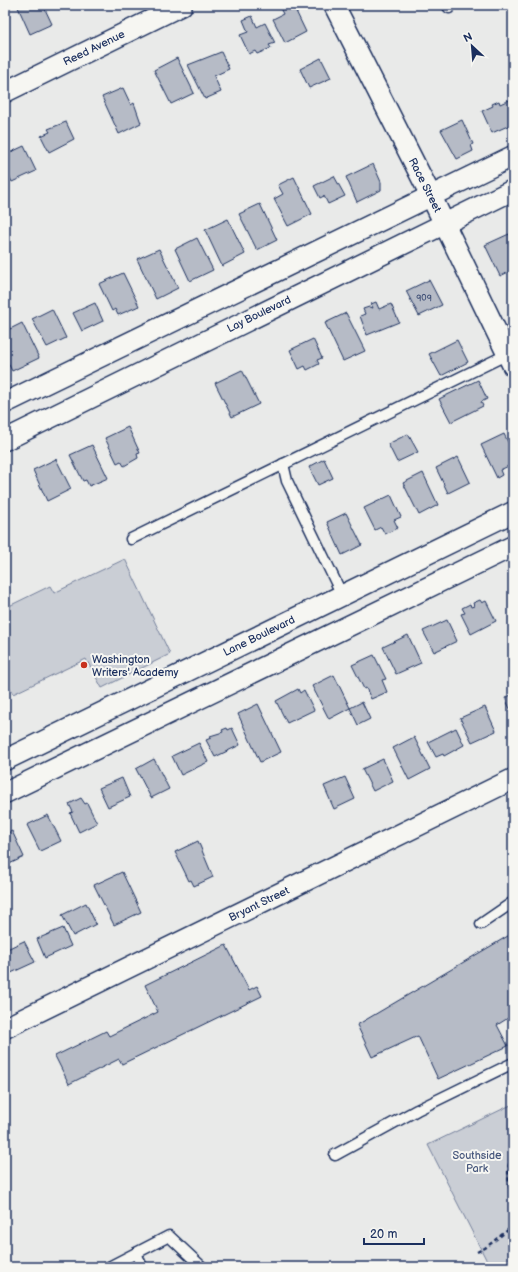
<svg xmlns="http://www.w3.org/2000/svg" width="518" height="1272" viewBox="0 0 518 1272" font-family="'Balsamiq Sans',sans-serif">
	<rect width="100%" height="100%" fill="#e9eae9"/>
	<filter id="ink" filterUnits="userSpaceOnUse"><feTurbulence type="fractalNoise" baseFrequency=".025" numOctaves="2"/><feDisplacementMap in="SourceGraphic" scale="8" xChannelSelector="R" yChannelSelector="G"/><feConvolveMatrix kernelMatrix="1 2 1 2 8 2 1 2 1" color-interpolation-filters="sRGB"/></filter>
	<g filter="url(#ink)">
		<!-- green -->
		<g fill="#caced5" stroke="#727e9a">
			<polygon points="125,559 170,654 102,688 86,659 13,694 5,678 5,661 8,660 5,654 5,608 50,586 54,593"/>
			<polygon points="513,1104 513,1267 490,1267 428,1145"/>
		</g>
		<!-- building -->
		<g fill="#b6bbc6" stroke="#1b2f5e">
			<polygon points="17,5 43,5 52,24 30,34"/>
			<polygon points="286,5 293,5 306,32 285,43 273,19 283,14 280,8"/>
			<polygon points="252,16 257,27 265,23 275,43 269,45 271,48 257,54 255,51 249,54 240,35 248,32 243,20"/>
			<polygon points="221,52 229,69 214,76 221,92 205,99 188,65"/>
			<polygon points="177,58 194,93 171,104 154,70"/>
			<polygon points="321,58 331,78 309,88 300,69"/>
			<polygon points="123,88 131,105 134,103 141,123 119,134 102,97"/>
			<polygon points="509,100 513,109 513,130 510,125 492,133 482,111 493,106 492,104 499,101 500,104"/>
			<polygon points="462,120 473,144 471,145 473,151 457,159 441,130"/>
			<polygon points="66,122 74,139 49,152 41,136 50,132 48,129"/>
			<polygon points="24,146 36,171 12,182 5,168 5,155"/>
			<polygon points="373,164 381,182 381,190 357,202 346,177"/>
			<polygon points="334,176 345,196 328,204 324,196 320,198 314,186"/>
			<polygon points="294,177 312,214 288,226 274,199 283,194 278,185"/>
			<polygon points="260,204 277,240 257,250 239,214"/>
			<polygon points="228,219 245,254 222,266 205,230"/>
			<polygon points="509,234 513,239 513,270 500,276 485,245"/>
			<polygon points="197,238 213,270 190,281 175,249"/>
			<polygon points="159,249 178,288 156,299 137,259"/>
			<polygon points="123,273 139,306 118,315 115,309 112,311 99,284"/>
			<polygon points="429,280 442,305 419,316 406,291"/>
			<polygon points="376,302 379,309 391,304 399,322 367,335 360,316 365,314 363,309 369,307 373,308 371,304"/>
			<polygon points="95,303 103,321 82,331 73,313"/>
			<polygon points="52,309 66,338 47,347 32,319"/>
			<polygon points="346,313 365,351 343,361 325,323"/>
			<polygon points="5,319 10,329 22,323 39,358 12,371 5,357"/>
			<polygon points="313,339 322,358 317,360 319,364 307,370 305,366 299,369 290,350"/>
			<polygon points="457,340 468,362 441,376 429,354"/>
			<polygon points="242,370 259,404 232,417 215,383"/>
			<polygon points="478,380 487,399 481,402 483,406 451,422 439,399"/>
			<polygon points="128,427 140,453 137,454 138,458 124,466 121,461 117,463 105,438"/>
			<polygon points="408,434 418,452 397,462 388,444"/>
			<polygon points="504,434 513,452 513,464 500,470 502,475 497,478 481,445"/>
			<polygon points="92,445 108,478 89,486 86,480 83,481 70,455"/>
			<polygon points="458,457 470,482 448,493 436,468"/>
			<polygon points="56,459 71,489 47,501 33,470"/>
			<polygon points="324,459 333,478 318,485 309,467"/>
			<polygon points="423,473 438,505 419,515 403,483"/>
			<polygon points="391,495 401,517 394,520 398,528 385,534 381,527 375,530 364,508"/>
			<polygon points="346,513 362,545 342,555 327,522"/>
			<polygon points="480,600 482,603 486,601 496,621 471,634 461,614 465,613 462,608 470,604 471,607 474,606 473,603"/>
			<polygon points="447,620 457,641 434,652 423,631"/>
			<polygon points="408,635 421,663 396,674 383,647"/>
			<polygon points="374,655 386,679 382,680 387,692 371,699 366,688 364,689 352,665"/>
			<polygon points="334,675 350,708 329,719 312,686"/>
			<polygon points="298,689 300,693 304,690 314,710 287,723 276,701"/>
			<polygon points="513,694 513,715 505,698"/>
			<polygon points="362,702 370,719 358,725 350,708"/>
			<polygon points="258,704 281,752 260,762 238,714"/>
			<polygon points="485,707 496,731 472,742 460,718"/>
			<polygon points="227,728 228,730 232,728 240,745 215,757 206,740 211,738 210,736 223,732 222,730"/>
			<polygon points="456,728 464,745 444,756 443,754 436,757 428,742"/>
			<polygon points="414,737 430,769 409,780 393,748"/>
			<polygon points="199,743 208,762 181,775 172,756"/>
			<polygon points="154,759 169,789 151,798 136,769"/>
			<polygon points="383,759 393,781 373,791 362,769"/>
			<polygon points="345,777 355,799 334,809 324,786"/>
			<polygon points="122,778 130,797 108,807 99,788"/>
			<polygon points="81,798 85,804 87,803 97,823 79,832 70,813 73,812 69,804"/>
			<polygon points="48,815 61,841 40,851 27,825"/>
			<polygon points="12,831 24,857 5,866 5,834"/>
			<polygon points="198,841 213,877 194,886 191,880 189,881 175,852"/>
			<polygon points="122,872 141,912 114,925 94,885"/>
			<polygon points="86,903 96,924 73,936 62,915"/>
			<polygon points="63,928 71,946 45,958 37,939"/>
			<polygon points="513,933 513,1015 497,1025 508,1046 438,1079 418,1036 372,1057 357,1025"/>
			<polygon points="24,941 35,962 11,973 5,966 5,950"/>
			<polygon points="226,945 249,990 257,986 262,996 122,1064 119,1059 69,1084 55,1056 106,1031 109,1036 158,1012 145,985"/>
		</g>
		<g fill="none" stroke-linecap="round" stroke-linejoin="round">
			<defs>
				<g id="lane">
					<polyline points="447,5 449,8"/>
					<polyline points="283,464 287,481 342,595"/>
					<polyline points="131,539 510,353"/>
					<polyline points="481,924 513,902"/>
					<polyline points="335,1155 417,1110 513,1063"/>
					<polyline points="136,1253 142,1267"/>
					<polyline points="109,1267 169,1236 202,1267"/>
				</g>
				<g id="street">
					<polyline points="334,5 431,196 513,366"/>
					<polyline points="5,92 182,5"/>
					<polyline points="5,403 513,156"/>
					<polyline points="5,440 513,190"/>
					<polyline points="5,760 513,512"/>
					<polyline points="5,793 513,546"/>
					<polyline points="5,1028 513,779"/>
				</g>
			</defs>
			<!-- lane casing -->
			<use href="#lane" stroke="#1b2f5e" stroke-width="13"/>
			<!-- street casing -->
			<use href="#street" stroke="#1b2f5e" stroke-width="23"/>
			<!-- path -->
			<g stroke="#1b2f5e" stroke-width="2.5" stroke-dasharray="4 3" stroke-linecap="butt">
				<path d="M513 1150C505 1169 509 1188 513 1207"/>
				<polyline points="477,1252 485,1248 513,1226"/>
			</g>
			<!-- lane -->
			<use href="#lane" stroke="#f6f6f2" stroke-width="10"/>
			<!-- street -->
			<use href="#street" stroke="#f6f6f2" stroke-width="20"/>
		</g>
	</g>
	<!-- markers -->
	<circle fill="#c8321e" stroke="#f6f6f2" stroke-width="1.5" cx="84" cy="665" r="4"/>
	<g text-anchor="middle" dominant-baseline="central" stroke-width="4" stroke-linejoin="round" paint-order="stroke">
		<!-- number labels -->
		<g font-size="9" fill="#425278">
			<text x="424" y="298">909</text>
		</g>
		<!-- street labels -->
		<g font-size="11" fill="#1b2f5e" stroke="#f6f6f2">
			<text transform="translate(94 48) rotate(-26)">Reed Avenue</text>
			<text transform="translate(425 185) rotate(63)">Race Street</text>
			<text transform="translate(259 314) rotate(-26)">Lay Boulevard</text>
			<text transform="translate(259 636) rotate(-26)">Lane Boulevard</text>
			<text transform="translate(259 904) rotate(-26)">Bryant Street</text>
		</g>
		<!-- poi labels -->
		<g font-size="11" fill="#1b2f5e" stroke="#f6f6f2" text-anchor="start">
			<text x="92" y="659">Washington<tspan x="92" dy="13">Writers' Academy</tspan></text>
		</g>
		<!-- park labels -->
		<g font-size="11" fill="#47577c" stroke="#f6f6f2">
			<text x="477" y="1155">Southside<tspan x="477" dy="13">Park</tspan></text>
		</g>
	</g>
	<!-- margin -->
	<rect width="518" height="1272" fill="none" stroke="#f6f6f2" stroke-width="20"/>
	<rect x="10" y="10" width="498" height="1252" fill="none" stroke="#1b2f5e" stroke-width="1.5" filter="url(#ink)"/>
	<!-- north arrow -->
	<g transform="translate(472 46) rotate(334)" stroke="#f6f6f2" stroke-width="3" paint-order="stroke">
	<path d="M0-3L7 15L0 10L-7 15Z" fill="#1b2f5e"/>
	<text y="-6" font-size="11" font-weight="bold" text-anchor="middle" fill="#1b2f5e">N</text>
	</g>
	<!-- scale -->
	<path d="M364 1238v6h60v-6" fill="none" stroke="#1b2f5e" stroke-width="2"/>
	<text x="370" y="1238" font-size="12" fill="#1b2f5e" stroke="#f6f6f2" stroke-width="3" paint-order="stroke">20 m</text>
</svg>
